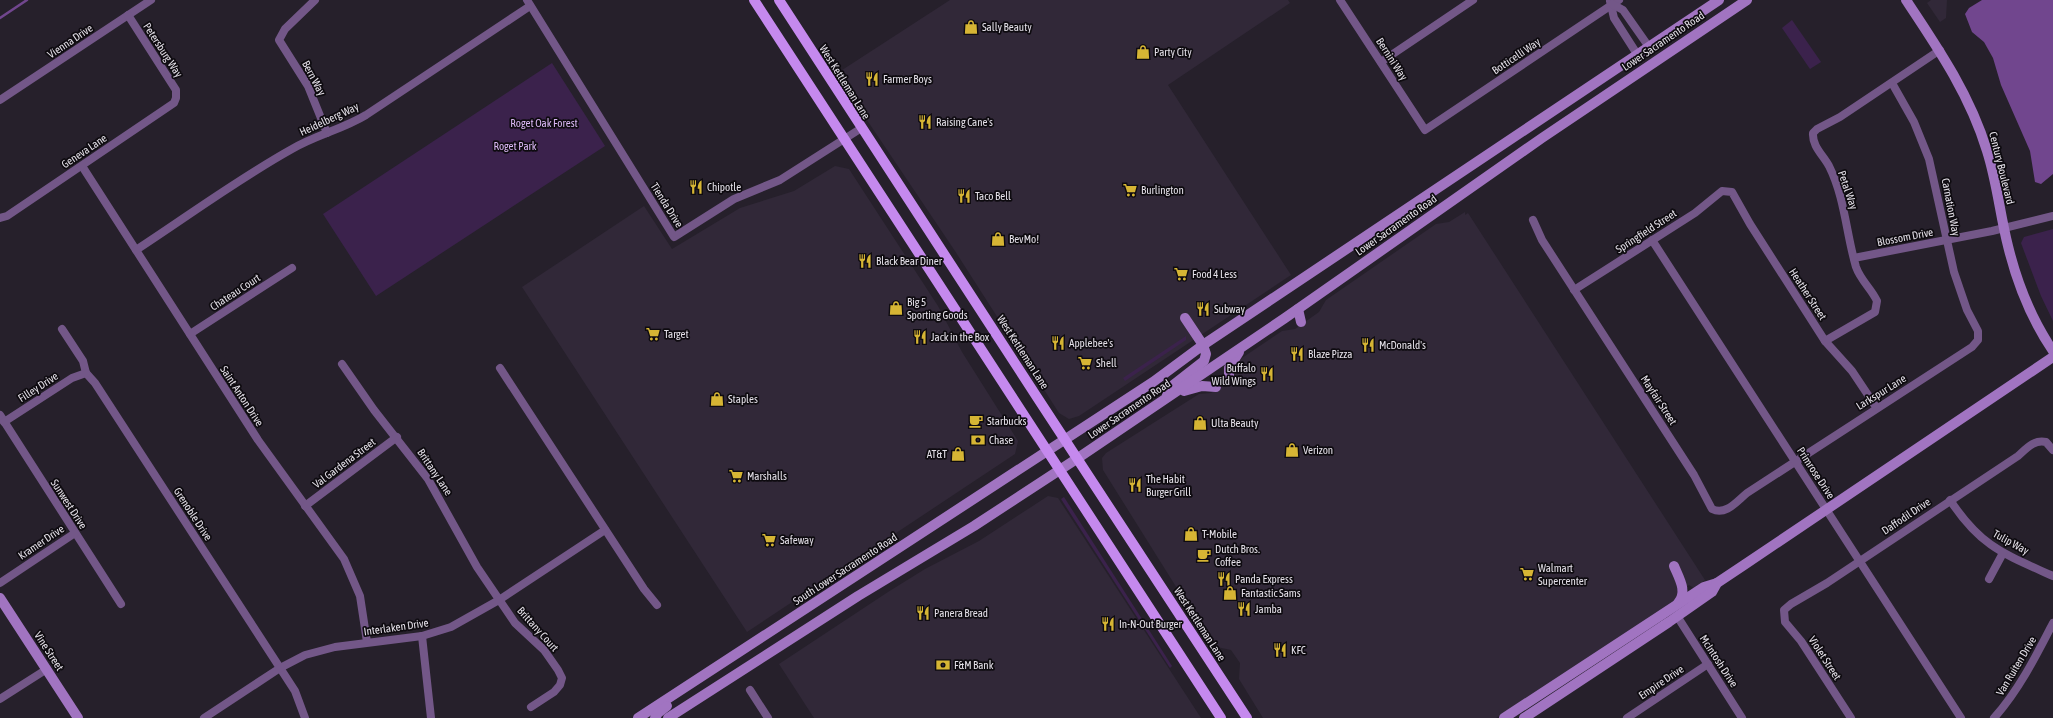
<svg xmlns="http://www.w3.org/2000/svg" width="2053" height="718" viewBox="0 0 2053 718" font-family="'Asap Condensed',sans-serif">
	<rect width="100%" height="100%" fill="#26202b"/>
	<!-- built -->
	<g fill="#312838">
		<polygon points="950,0 1288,0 1290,3 1168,85 1291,275 1079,416 1069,419 1059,413 955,251 836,74"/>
		<polygon points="1931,0 1947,0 1946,18 1940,22 1927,3"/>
		<polygon points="835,166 849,169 938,306 962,352 1018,441 1015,454 747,632 522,287 644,206 672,249 740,208 794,191"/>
		<polygon points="1465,212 1465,215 1468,213 1705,580 1694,588 1689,585 1681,591 1680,597 1496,718 1263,718 1239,679 1240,663 1231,650 1217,647 1210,641 1103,470 1102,458 1106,453 1199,394 1211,393 1232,378 1236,366 1242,358 1282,331 1295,329 1319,312 1326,300 1436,224 1449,222"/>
		<polygon points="1048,496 1058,498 1201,718 814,718 779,664 888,592 925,569 979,541"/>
	</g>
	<!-- green -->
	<g fill="#3b224c">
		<polygon points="1792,20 1821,62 1810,69 1782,28"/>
		<polygon points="552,63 605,146 376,296 323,214"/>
		<polygon points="2053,229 2053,321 2041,296 2021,243 2024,237"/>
		<polygon points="1186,336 1186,340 1125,381 1123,378"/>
		<polygon points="1064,497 1172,666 1170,668 1061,499"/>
	</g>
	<!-- water -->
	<polygon fill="#71468e" points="1982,0 2053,0 2053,174 2041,184 2035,182 2030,151 2001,85 1993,58 1984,42 1972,32 1965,14 1969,8"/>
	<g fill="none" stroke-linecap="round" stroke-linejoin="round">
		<!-- stream -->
		<polyline stroke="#71468e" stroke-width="2.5" points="0,18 27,0"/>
		<!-- street -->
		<g stroke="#735788" stroke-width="8">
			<polyline points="315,0 285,29 279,40 308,86 327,133"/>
			<polyline points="527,0 674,237 734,199 780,180 860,129"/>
			<polyline points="1340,0 1425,130 1619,0"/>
			<polyline points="1610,1 1614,18 1637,54"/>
			<polyline points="1612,4 1623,10 1649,47"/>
			<polyline points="1381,62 1473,0"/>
			<polyline points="0,100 151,0"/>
			<polyline points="82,166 258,440 344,559 360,596 367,642"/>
			<polyline points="0,218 7,216 174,103 176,98 176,90 128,15"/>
			<path d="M1533 220 1542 240 1694 475 1712 509C1726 516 1737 501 1747 493L1972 347 1978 340V331L1967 310 1954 272 1929 159 1914 122 1892 83"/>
			<polyline points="1652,240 1961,718"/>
			<path d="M136 250C188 216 238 179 292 149 316 135 343 129 366 115L530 6"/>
			<polyline points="1854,258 1992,231 2053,216"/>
			<polyline points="1574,290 1695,213 1722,191 1732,192 1750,224 1825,341 1852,371 1876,407"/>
			<polyline points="62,329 83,361 86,373"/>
			<polyline points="190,334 292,268"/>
			<path d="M1825 341 1875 312 1877 301C1871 288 1861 281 1856 267 1846 233 1845 198 1829 166 1823 155 1812 146 1813 133L1817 129 1840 117 1940 50"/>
			<polyline points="342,364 374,410 428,479 477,567 515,623 544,650 558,670 562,678 560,685 554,692 531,707"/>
			<polyline points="500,368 644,589 657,605"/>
			<polyline points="86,373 95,383 295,691 305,718"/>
			<polyline points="0,415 121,604"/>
			<polyline points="4,422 72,378 86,373"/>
			<path d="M1950 500C1981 547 2004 554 2053 576"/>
			<polyline points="305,506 397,437"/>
			<polyline points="1989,579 2003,553"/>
			<polyline points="0,583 75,533"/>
			<polyline points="1677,616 1742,718"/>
			<polyline points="422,636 431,718"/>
			<polyline points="750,690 768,718"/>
			<polyline points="0,699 47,669"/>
			<polyline points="204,718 280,668 305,655 335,647 422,636 451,627 499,600 605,530"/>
			<polyline points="1627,718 1708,664"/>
			<path d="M1851 718 1801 641 1785 622 1784 610 1791 604 1827 583 2018 456C2026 449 2034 439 2046 442L2053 450"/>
			<path d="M1994 718C2019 690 2036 656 2053 623"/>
		</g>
		<!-- secondary -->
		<g stroke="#a174c1" stroke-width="10">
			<path d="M1906 0C1938 48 1970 95 1987 151 1997 182 2000 215 2008 246 2017 283 2032 320 2053 351"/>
			<polyline points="1298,309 1301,322"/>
			<polyline points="1229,379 1229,368 1239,352"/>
			<polyline points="1184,391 1202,386 1216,387"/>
			<polyline points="1167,395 1172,386 1204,361 1206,354 1203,345 1185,318"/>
			<path d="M1674 566C1679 578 1688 592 1678 603"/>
			<polyline points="0,598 78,718"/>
			<polyline points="638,718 1153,382 1203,345 1719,0"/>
			<polyline points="655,718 658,713 667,706"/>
			<polyline points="668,718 858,596 974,526 1078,458 1285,318 1542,138 1747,0"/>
			<polyline points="1504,718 1704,587 1717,583"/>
			<polyline points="1524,718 1669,622 1712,592 1717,583 1744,565 2053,357"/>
		</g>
		<!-- primary -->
		<g stroke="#c589ee" stroke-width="10">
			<polyline points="754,0 1221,718"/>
			<path d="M779 0C933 240 1091 479 1247 718"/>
		</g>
	</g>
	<!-- icons -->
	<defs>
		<symbol id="shop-bare" viewBox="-9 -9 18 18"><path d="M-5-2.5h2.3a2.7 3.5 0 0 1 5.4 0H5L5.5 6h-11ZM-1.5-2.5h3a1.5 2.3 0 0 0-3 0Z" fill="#d6b534" stroke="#0e0b10" stroke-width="2.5" paint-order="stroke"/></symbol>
		<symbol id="restaurant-bare" viewBox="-9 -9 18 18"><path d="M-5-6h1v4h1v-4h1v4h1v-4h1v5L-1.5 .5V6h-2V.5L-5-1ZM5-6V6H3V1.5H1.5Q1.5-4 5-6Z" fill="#d6b534" stroke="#0e0b10" stroke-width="2.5" paint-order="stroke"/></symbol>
		<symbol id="supermarket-bare" viewBox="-9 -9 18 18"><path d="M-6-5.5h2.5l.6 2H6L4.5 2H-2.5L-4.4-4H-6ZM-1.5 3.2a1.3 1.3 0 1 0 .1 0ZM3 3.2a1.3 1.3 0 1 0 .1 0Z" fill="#d6b534" stroke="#0e0b10" stroke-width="2.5" paint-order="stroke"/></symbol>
		<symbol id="cafe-bare" viewBox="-9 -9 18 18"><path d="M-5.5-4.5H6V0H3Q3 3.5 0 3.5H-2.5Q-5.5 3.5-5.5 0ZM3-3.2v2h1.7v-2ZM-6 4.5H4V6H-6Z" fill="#d6b534" stroke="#0e0b10" stroke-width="2.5" paint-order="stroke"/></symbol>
		<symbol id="bank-bare" viewBox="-9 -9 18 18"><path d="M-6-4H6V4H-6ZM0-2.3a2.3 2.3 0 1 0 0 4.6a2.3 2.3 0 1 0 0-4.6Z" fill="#d6b534" stroke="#0e0b10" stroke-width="2.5" paint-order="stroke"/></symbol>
	</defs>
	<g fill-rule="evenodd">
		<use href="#shop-bare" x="961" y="17" width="20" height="20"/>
		<use href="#shop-bare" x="1133" y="42" width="20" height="20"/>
		<use href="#restaurant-bare" x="862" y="69" width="20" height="20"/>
		<use href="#restaurant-bare" x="915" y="112" width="20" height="20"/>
		<use href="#restaurant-bare" x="686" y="177" width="20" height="20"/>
		<use href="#supermarket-bare" x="1120" y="180" width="20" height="20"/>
		<use href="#restaurant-bare" x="954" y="186" width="20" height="20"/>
		<use href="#shop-bare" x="988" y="229" width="20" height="20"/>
		<use href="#restaurant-bare" x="855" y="251" width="20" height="20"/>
		<use href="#supermarket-bare" x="1171" y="264" width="20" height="20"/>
		<use href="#shop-bare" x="886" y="298" width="20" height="20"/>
		<use href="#restaurant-bare" x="1193" y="299" width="20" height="20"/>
		<use href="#supermarket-bare" x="643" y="324" width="20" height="20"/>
		<use href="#restaurant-bare" x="910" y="327" width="20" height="20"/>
		<use href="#restaurant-bare" x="1048" y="333" width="20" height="20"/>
		<use href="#restaurant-bare" x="1358" y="335" width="20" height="20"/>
		<use href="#restaurant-bare" x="1287" y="344" width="20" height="20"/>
		<use href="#supermarket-bare" x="1075" y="353" width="20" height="20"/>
		<use href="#restaurant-bare" x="1257" y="364" width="20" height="20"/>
		<use href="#shop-bare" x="707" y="389" width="20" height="20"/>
		<use href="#cafe-bare" x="966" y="411" width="20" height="20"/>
		<use href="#shop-bare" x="1190" y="413" width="20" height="20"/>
		<use href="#bank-bare" x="968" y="430" width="20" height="20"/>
		<use href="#shop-bare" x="1282" y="440" width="20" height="20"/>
		<use href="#shop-bare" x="948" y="444" width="20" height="20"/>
		<use href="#supermarket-bare" x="726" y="466" width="20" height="20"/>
		<use href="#restaurant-bare" x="1125" y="475" width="20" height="20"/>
		<use href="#shop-bare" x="1181" y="524" width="20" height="20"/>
		<use href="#supermarket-bare" x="759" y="530" width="20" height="20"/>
		<use href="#cafe-bare" x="1194" y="545" width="20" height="20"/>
		<use href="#supermarket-bare" x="1517" y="564" width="20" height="20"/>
		<use href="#restaurant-bare" x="1214" y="569" width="20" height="20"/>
		<use href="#shop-bare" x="1220" y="583" width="20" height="20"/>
		<use href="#restaurant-bare" x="1234" y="599" width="20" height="20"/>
		<use href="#restaurant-bare" x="913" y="603" width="20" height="20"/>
		<use href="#restaurant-bare" x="1098" y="614" width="20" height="20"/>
		<use href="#restaurant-bare" x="1270" y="640" width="20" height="20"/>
		<use href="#bank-bare" x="933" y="655" width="20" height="20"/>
	</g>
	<g text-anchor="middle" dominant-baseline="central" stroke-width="3.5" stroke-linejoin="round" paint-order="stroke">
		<!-- poi labels -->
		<g font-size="11" fill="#e4e0e8" stroke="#0e0b10" text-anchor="start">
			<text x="982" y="27">Sally Beauty</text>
			<text x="1154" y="52">Party City</text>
			<text x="883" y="79">Farmer Boys</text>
			<text x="936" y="122">Raising Cane's</text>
			<text x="707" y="187">Chipotle</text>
			<text x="1141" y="190">Burlington</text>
			<text x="975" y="196">Taco Bell</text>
			<text x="1009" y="239">BevMo!</text>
			<text x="876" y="261">Black Bear Diner</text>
			<text x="1192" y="274">Food 4 Less</text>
			<text x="907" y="302">Big 5<tspan x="907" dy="13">Sporting Goods</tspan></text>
			<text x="1214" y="309">Subway</text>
			<text x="664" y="334">Target</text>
			<text x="931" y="337">Jack in the Box</text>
			<text x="1069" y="343">Applebee's</text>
			<text x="1379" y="345">McDonald's</text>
			<text x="1308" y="354">Blaze Pizza</text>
			<text x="1096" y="363">Shell</text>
			<text x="1256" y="368" text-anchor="end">Buffalo<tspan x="1256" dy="13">Wild Wings</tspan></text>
			<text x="728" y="399">Staples</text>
			<text x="987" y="421">Starbucks</text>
			<text x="1211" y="423">Ulta Beauty</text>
			<text x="989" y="440">Chase</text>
			<text x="1303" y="450">Verizon</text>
			<text x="947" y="454" text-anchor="end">AT&amp;T</text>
			<text x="747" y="476">Marshalls</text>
			<text x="1146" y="479">The Habit<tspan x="1146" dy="13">Burger Grill</tspan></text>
			<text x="1202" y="534">T-Mobile</text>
			<text x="780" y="540">Safeway</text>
			<text x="1215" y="549">Dutch Bros.<tspan x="1215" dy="13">Coffee</tspan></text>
			<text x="1538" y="568">Walmart<tspan x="1538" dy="13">Supercenter</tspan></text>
			<text x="1235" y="579">Panda Express</text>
			<text x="1241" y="593">Fantastic Sams</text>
			<text x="1255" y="609">Jamba</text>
			<text x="934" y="613">Panera Bread</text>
			<text x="1119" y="624">In-N-Out Burger</text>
			<text x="1291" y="650">KFC</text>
			<text x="954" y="665">F&amp;M Bank</text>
		</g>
		<!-- street labels -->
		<g font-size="11" fill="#e4e0e8" stroke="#0e0b10">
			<text transform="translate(70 41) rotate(-34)">Vienna Drive</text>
			<text transform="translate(1663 41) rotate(-34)">Lower Sacramento Road</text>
			<text transform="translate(163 50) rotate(57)">Petersburg Way</text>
			<text transform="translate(1516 56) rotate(-34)">Botticelli Way</text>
			<text transform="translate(1392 59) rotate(57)">Bernini Way</text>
			<text transform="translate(314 78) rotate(62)">Bern Way</text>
			<text transform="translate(845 82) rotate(58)">West Kettleman Lane</text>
			<text transform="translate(329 119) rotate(-25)">Heidelberg Way</text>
			<text transform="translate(84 151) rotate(-34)">Geneva Lane</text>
			<text transform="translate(2002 168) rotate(76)">Century Boulevard</text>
			<text transform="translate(1848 190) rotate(71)">Petal Way</text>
			<text transform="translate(667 205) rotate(58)">Tienda Drive</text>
			<text transform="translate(1951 207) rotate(79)">Carnation Way</text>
			<text transform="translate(1396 225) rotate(-35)">Lower Sacramento Road</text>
			<text transform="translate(1646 231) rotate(-33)">Springfield Street</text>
			<text transform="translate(1905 237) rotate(-11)">Blossom Drive</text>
			<text transform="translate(235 292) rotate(-33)">Chateau Court</text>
			<text transform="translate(1808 294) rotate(57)">Heather Street</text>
			<text transform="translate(1023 352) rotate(57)">West Kettleman Lane</text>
			<text transform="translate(38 387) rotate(-33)">Filley Drive</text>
			<text transform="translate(1881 392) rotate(-32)">Larkspur Lane</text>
			<text transform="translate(242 396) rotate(57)">Saint Anton Drive</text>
			<text transform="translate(1659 400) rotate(57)">Mayfair Street</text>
			<text transform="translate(1129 409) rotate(-34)">Lower Sacramento Road</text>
			<text transform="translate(344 463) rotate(-37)">Val Gardena Street</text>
			<text transform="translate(435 472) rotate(56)">Brittany Lane</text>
			<text transform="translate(1816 473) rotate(57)">Primrose Drive</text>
			<text transform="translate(69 504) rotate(57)">Sunwest Drive</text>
			<text transform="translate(193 514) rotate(57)">Grenoble Drive</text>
			<text transform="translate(1906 516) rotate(-34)">Daffodil Drive</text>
			<text transform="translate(41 542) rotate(-34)">Kramer Drive</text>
			<text transform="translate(2011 542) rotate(29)">Tulip Way</text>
			<text transform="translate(845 569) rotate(-33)">South Lower Sacramento Road</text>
			<text transform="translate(1200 624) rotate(57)">West Kettleman Lane</text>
			<text transform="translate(396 627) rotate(-8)">Interlaken Drive</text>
			<text transform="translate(538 629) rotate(48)">Brittany Court</text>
			<text transform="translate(49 651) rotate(57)">Vine Street</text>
			<text transform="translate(1825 658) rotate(57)">Violet Street</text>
			<text transform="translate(1719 661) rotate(57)">McIntosh Drive</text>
			<text transform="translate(2016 666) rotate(-59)">Van Ruiten Drive</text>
			<text transform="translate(1661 682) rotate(-34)">Empire Drive</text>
		</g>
		<!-- park labels -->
		<g font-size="11" fill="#dbb8f5" stroke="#0e0b10">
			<text x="544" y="123">Roget Oak Forest</text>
			<text x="515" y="146">Roget Park</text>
		</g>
	</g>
</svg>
